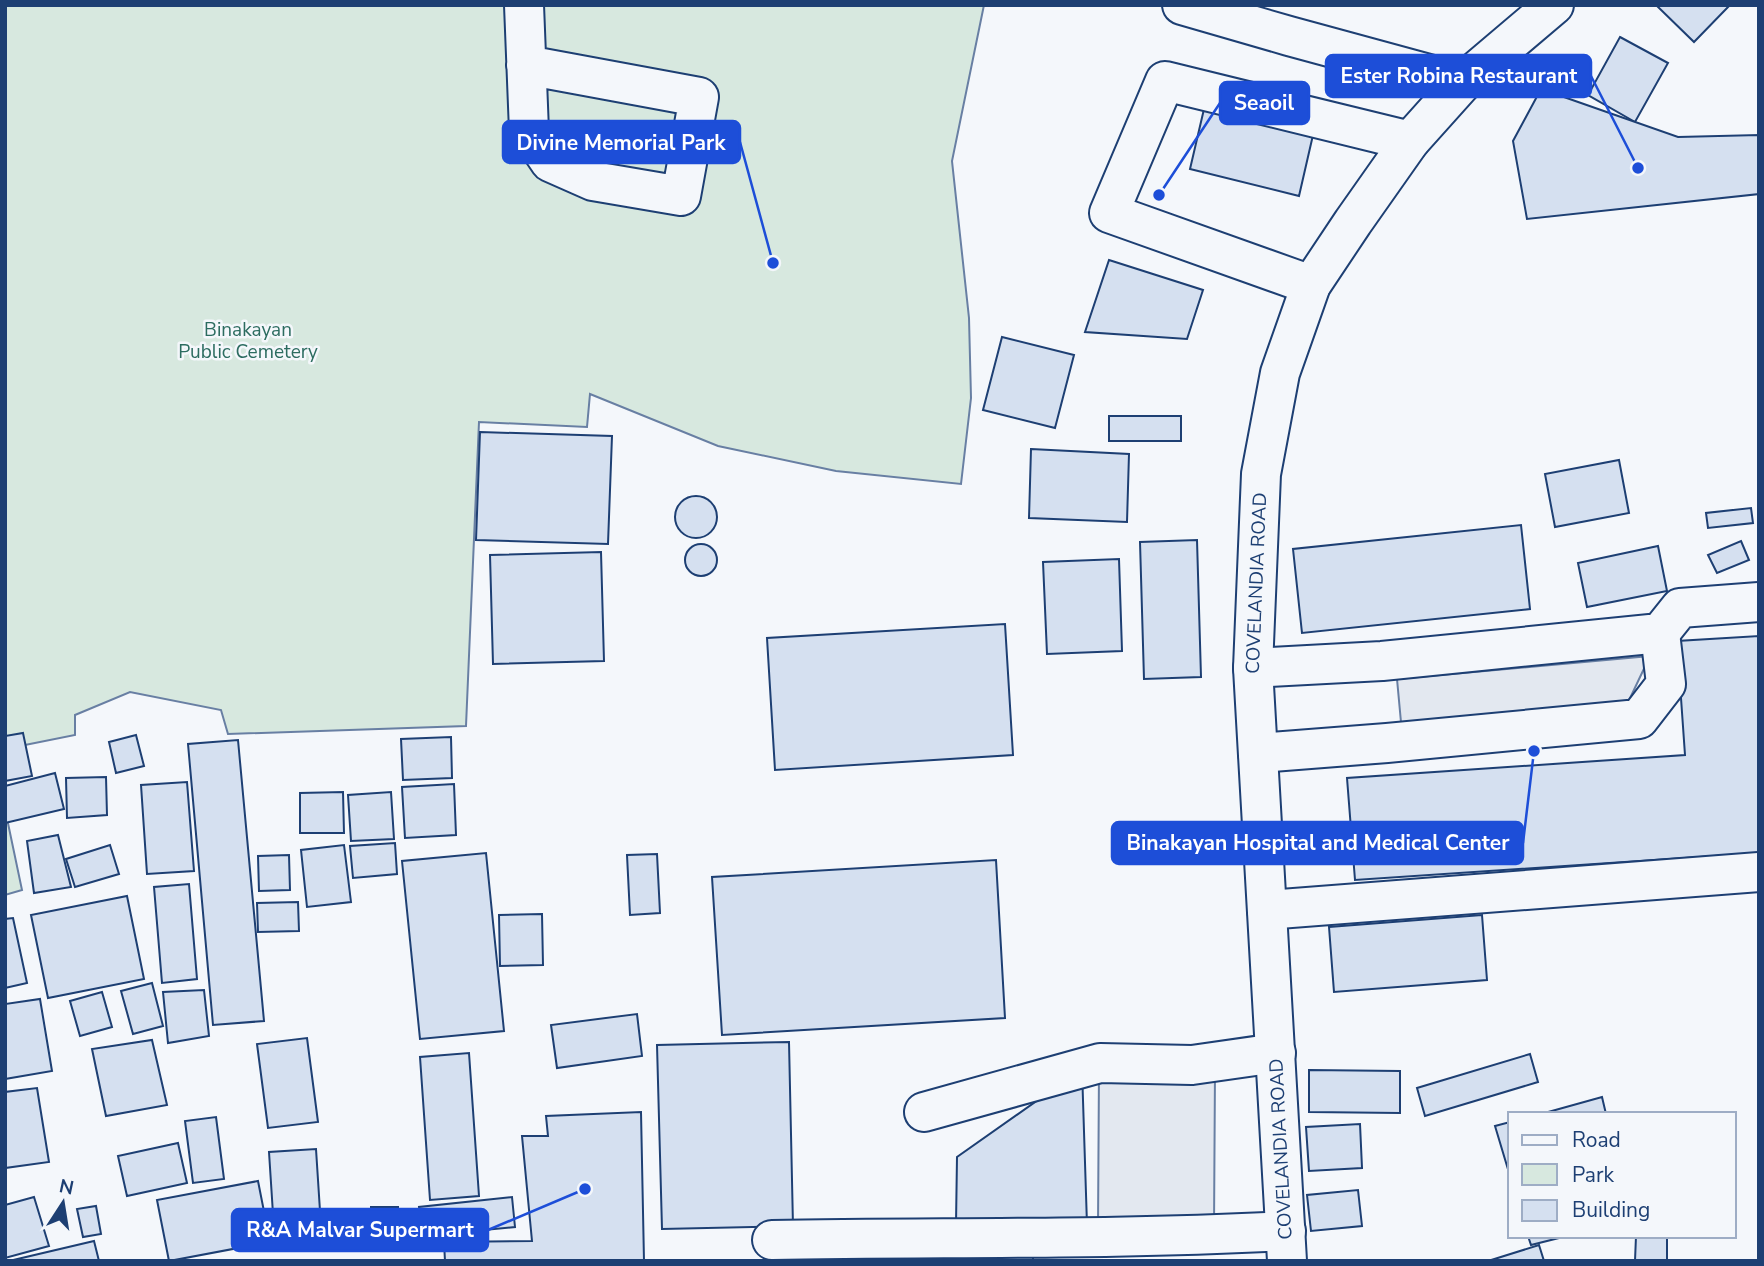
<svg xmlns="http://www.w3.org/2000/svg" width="1764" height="1266" viewBox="0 0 1764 1266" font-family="'Nunito Sans',sans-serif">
	<rect width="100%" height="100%" fill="#f4f7fb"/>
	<!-- green -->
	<g fill="#d7e8df" stroke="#687fa3" stroke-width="2">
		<polygon points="5,5 984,5 952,161 969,318 971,398 961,484 836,471 718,446 590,394 587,427 479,422 466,726 228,734 221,710 130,692 75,715 75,735 5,749"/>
		<polygon points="5,809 22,890 5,895"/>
	</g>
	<!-- parking -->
	<g fill="#e3e8f0" stroke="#687fa3" stroke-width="2">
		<polygon points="1650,656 1623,713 1402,733 1397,679"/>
		<polygon points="1099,1069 1215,1069 1214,1228 1098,1227"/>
	</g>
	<!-- building -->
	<g fill="#d5e0f0" stroke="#1d3f73" stroke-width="2">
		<polygon points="1656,5 1730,5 1694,42"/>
		<polygon points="1620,37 1668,63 1635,122 1588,95"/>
		<polygon points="1541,89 1678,137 1759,135 1759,194 1527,219 1513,141"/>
		<polygon points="1204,109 1313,135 1299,196 1190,169"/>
		<polygon points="1109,260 1203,290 1187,339 1085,332"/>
		<polygon points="1002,337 1074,355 1055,428 983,410"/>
		<rect x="1109" y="416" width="72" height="25"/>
		<polygon points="480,432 612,436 608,544 476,540"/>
		<polygon points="1031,449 1129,454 1127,522 1029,518"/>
		<polygon points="1619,460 1629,513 1555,527 1545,474"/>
		<circle cx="696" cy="517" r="21"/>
		<polygon points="1751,508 1753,523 1708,528 1706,513"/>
		<polygon points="1521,525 1530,609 1302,633 1293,549"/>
		<polygon points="1197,540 1201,677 1144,679 1140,542"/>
		<polygon points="1741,541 1749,560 1717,573 1708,555"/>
		<circle cx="701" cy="560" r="16"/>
		<polygon points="1658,546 1667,591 1587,607 1578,563"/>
		<polygon points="601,552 604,661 493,664 490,555"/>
		<polygon points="1119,559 1122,651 1047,654 1043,562"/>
		<polygon points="1005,624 1013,755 775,770 767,638"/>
		<polygon points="1759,636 1759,853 1355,880 1347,778 1685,755 1677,641"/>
		<polygon points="23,733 32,776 5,781 5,736"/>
		<polygon points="136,735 144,766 116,773 109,742"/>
		<polygon points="451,737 452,778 403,780 401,739"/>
		<polygon points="238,740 264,1021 213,1025 188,744"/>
		<polygon points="55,773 64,809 5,823 5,786"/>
		<polygon points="106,777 107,815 67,818 66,778"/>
		<polygon points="187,782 194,871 147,874 141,785"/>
		<polygon points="454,784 456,835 405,838 402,787"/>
		<polygon points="343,792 344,833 300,833 300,793"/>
		<polygon points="391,792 394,839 351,841 348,795"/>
		<polygon points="58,835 71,887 34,893 27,841"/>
		<polygon points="395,843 397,874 353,878 350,846"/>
		<polygon points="110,845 119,874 75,887 66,859"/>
		<polygon points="344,845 351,902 307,907 301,850"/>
		<polygon points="486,853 504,1031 420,1039 402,861"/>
		<polygon points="657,854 660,913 630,915 627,855"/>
		<polygon points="289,855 290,890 259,891 258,856"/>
		<polygon points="996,860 1005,1018 722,1035 712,877"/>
		<polygon points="189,884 197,979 162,983 154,887"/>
		<polygon points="127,896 144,979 48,998 31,915"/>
		<polygon points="298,902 299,931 258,932 257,903"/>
		<polygon points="542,914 543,965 500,966 499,915"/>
		<polygon points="1482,915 1487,980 1334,992 1329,927"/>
		<polygon points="13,918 27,983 5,988 5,919"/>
		<polygon points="152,983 163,1026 133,1034 121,991"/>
		<polygon points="204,990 209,1036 168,1043 163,992"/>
		<polygon points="102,992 112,1027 80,1036 70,1001"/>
		<polygon points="40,999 52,1071 5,1079 5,1004"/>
		<polygon points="637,1014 642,1056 557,1068 551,1025"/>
		<polygon points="307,1038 318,1122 268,1128 257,1044"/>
		<polygon points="152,1040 167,1105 106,1116 92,1049"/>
		<polygon points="789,1042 793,1226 662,1229 657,1045"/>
		<polygon points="469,1053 479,1196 430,1200 420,1057"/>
		<polygon points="1530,1054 1538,1082 1425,1116 1417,1088"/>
		<polygon points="1082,1069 1087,1225 956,1224 957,1157"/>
		<polygon points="1309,1070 1400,1071 1400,1113 1309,1112"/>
		<polygon points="37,1088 49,1162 5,1168 5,1092"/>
		<polygon points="1602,1097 1606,1114 1541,1114"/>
		<polygon points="641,1112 644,1261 445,1261 444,1242 532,1241 522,1136 548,1136 546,1116"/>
		<polygon points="216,1117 224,1179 193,1183 185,1121"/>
		<polygon points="1510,1122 1510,1176 1495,1126"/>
		<polygon points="1360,1124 1362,1168 1309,1171 1306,1127"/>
		<polygon points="178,1143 187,1183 127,1196 118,1156"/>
		<polygon points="316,1149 322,1242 275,1245 269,1152"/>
		<polygon points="258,1181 270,1242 169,1261 157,1200"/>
		<polygon points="1358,1190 1362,1226 1311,1231 1307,1195"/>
		<polygon points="34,1197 49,1246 5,1258 5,1205"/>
		<polygon points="512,1197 515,1227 422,1236 419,1207"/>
		<polygon points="96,1206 101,1234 83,1237 77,1209"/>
		<polygon points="371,1207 398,1207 398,1247 371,1246"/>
		<polygon points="1528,1236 1567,1236 1531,1245"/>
		<polygon points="1636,1236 1667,1236 1667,1261 1635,1261"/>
		<polygon points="94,1241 99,1261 9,1261"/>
		<polygon points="1539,1245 1544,1261 1488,1261"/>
		<polygon points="938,1252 1033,1254 1033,1261 938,1261"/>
	</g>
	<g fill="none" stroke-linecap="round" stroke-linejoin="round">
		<defs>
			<g id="minor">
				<polyline points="524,5 529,131 550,162 593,181 681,196 699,97 526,65"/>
				<polyline points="1182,5 1289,36 1462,83"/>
				<polyline points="1311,285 1109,213 1165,81 1410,141"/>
				<polyline points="1253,668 1382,661 1660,633 1680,608 1759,602"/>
				<polyline points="1258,753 1387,743 1639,719 1666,684 1660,633"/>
				<polyline points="1267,910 1759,872"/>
				<polyline points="924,1112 1100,1063 1192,1065 1276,1053"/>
				<path d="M772 1240C944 1237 1115 1240 1286 1231"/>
			</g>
			<g id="major">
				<path id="s1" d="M1287 1261 1253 668 1261 474 1280 373 1311 285 1353 222 1410 141 1462 83 1554 5"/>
			</g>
		</defs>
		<!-- minor casing -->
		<use href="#minor" stroke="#1d3f73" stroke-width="42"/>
		<!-- major casing -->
		<use href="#major" stroke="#1d3f73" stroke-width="42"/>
		<!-- minor -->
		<use href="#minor" stroke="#f4f7fb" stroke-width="38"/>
		<!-- major -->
		<use href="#major" stroke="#f4f7fb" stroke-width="38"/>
	</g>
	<g text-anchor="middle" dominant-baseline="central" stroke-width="5" stroke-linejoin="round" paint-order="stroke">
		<!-- park labels -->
		<g font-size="19" fill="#2c6c60" stroke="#f4f7fb">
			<text x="248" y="330">Binakayan<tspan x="248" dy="22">Public Cemetery</tspan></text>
		</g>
		<!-- street labels -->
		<g font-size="19" fill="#1d3f73" stroke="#f4f7fb">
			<text stroke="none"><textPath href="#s1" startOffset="679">COVELANDIA ROAD</textPath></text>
			<text transform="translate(1281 1149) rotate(-93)">COVELANDIA ROAD</text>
		</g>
	</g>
	<!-- callouts -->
	<path fill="none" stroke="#1d4ed8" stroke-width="2.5" d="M1638 168L1591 76M1159 195L1220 103M773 263L740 142M1534 751L1523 843M585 1189L488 1230"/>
	<g fill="#1d4ed8" stroke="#f4f7fb" stroke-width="2.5">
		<circle cx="1638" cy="168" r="7"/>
		<circle cx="1159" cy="195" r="7"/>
		<circle cx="773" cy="263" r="7"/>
		<circle cx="1534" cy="751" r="7"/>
		<circle cx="585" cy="1189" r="7"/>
	</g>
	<g fill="#1d4ed8" stroke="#1d4ed8" stroke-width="2.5">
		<rect x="1326" y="55" width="265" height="42" rx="7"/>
		<rect x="1220" y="82" width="89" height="42" rx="7"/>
		<rect x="503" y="121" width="237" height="42" rx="7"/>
		<rect x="1112" y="822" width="411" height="42" rx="7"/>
		<rect x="232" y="1209" width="256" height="42" rx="7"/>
	</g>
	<g font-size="21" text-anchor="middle" font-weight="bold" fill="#fff">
		<text x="1459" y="83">Ester Robina Restaurant</text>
		<text x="1264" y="110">Seaoil</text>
		<text x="621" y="150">Divine Memorial Park</text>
		<text x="1318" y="850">Binakayan Hospital and Medical Center</text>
		<text x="360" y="1237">R&amp;A Malvar Supermart</text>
	</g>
	<!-- border -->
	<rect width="1764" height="1266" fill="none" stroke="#1d3f73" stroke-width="14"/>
	<!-- legend -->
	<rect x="1508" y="1112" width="228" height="126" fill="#f4f7fb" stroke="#9eadc5" stroke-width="2"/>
	<rect x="1522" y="1135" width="35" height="10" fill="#f4f7fb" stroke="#9eadc5" stroke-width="2"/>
	<text x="1572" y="1147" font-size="21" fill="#1d3f73">Road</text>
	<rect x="1522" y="1164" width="35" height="21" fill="#d7e8df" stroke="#9eadc5" stroke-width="2"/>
	<text x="1572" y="1182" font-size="21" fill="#1d3f73">Park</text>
	<rect x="1522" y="1200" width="35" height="21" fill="#d5e0f0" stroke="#9eadc5" stroke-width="2"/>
	<text x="1572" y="1217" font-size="21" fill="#1d3f73">Building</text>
	<!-- north arrow -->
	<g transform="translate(63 1203) rotate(12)" stroke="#f4f7fb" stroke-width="5" paint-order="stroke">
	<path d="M0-5L12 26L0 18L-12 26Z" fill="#1d3f73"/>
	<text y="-10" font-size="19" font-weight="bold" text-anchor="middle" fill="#1d3f73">N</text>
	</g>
</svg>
